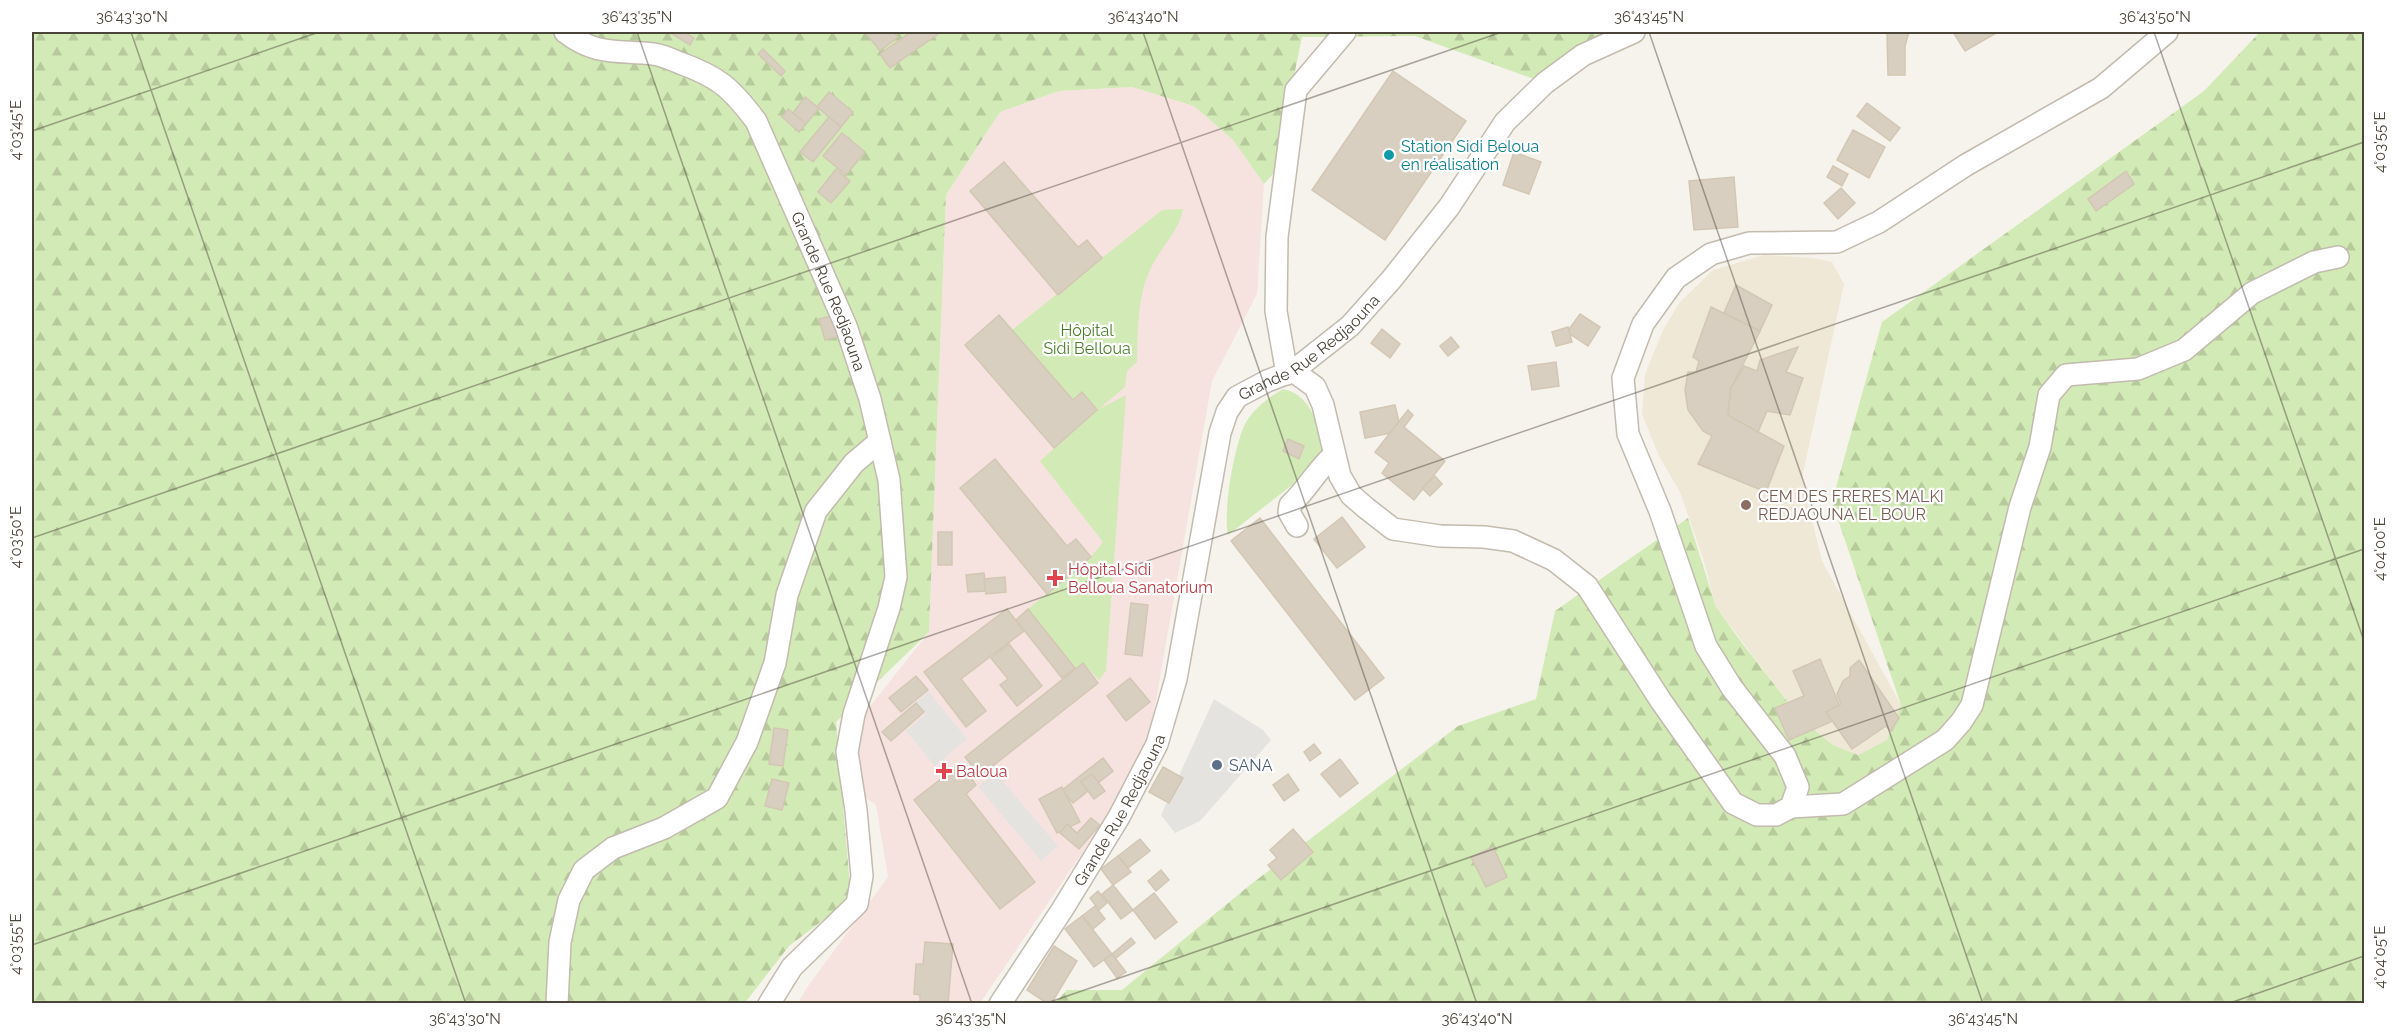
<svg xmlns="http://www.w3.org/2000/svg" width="2396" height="1035" viewBox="0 0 2396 1035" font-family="Raleway,sans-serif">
	<defs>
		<pattern id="forest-firs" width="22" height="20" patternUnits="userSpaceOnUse" patternTransform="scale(1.5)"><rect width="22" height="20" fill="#d2eab5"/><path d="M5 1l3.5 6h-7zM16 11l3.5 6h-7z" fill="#b6ca9c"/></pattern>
	</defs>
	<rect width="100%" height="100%" fill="#f6f3ec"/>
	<!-- education -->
	<polygon fill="#efe8d6" points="1764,255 1813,258 1832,262 1844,284 1802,478 1822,561 1901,705 1887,740 1858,755 1833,745 1800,718 1716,607 1703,558 1680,492 1659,456 1642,414 1645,374 1664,328 1680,302 1713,270"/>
	<!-- medical -->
	<polygon fill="#f6e3e0" points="1132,87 1194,106 1233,140 1264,184 1257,294 1212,381 1149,740 1097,831 980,1003 797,1004 808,986 888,877 876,805 863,796 857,751 864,714 929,632 946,195 1000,112 1059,91"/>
	<!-- green -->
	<g fill="#d2eab5">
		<path d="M1183 209C1179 231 1162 246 1152 266 1137 294 1138 331 1137 362L1127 371 1125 387 1099 409 1126 395 1106 671 1099 680 1083 663 1075 668 1028 609 1091 557 1103 542 1040 461 1097 410 1082 393 1073 400 1012 330 1162 210Z"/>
		<path d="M1283 389C1313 395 1319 429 1326 454L1292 485 1228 535C1223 510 1234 447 1245 424 1253 409 1269 397 1283 389Z"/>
	</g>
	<!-- forest -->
	<g fill="url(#forest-firs)">
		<polygon points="32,32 1634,32 1545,83 1415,36 1302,37 1274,173 1264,184 1233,140 1194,106 1132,87 1059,91 1000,112 946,195 929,632 836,722 851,899 789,946 744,1004 32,1003"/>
		<polygon points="2260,32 2364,32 2364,1003 1054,1004 1067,990 1122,990 1250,885 1458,726 1536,699 1555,611 1688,518 1716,607 1739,639 1800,718 1833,745 1858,755 1887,740 1901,705 1832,502 1882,322 2204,91"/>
	</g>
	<!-- parking -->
	<g fill="#e5e3e0">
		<polygon points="929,692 967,739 935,766 906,731 926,714 916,702"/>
		<polygon points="1214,699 1263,730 1271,740 1200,821 1175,833 1161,815"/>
		<polygon points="995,772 1058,846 1041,861 978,787"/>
	</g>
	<!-- building -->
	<g fill="#d8cfc1" stroke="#d3c7b4" stroke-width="1.5">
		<polygon points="669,32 684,32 694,38 690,45"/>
		<polygon points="865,32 893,32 898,37 880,51"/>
		<polygon points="911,32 941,32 890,68 880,54"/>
		<polygon points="1887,32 1909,32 1905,46 1905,75 1888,75"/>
		<polygon points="1953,32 1998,32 1965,51"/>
		<polygon points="763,49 785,71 781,76 758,54"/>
		<polygon points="1393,71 1466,121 1385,240 1312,190"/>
		<polygon points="829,92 853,112 841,127 817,107"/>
		<polygon points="805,97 819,108 806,124 793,113"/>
		<polygon points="1867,103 1900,128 1890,141 1857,116"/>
		<polygon points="788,109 806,124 799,132 782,117"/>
		<polygon points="829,117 841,127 813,162 800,152"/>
		<polygon points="1853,130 1885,147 1869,178 1837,160"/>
		<polygon points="842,133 865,152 846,175 823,156"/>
		<polygon points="1514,152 1541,162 1529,194 1503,185"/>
		<polygon points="1004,162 1078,247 1087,240 1102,258 1058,295 970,191"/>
		<polygon points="1833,166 1848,174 1842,186 1827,177"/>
		<polygon points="836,169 850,181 831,203 818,192"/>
		<polygon points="2126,171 2134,184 2096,211 2088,199"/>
		<polygon points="1734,177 1738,227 1694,230 1689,181"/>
		<polygon points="1841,188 1855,203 1838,219 1824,203"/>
		<polygon points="1736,285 1772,305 1760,331 1724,313"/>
		<polygon points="1711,307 1760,331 1731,388 1728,415 1784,446 1766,492 1698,464 1712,436 1703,431 1688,410 1685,390 1688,372 1696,372 1699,361 1693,357"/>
		<polygon points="1580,314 1600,327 1588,346 1567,332"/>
		<polygon points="999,315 1073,400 1082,392 1097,410 1054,448 965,345"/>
		<polygon points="831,316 838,337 825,340 819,319"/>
		<polygon points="1568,327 1572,342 1556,346 1552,332"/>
		<polygon points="1382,329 1400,344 1390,358 1371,343"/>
		<polygon points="1451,337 1459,347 1448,356 1440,346"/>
		<polygon points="1798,347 1786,372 1803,378 1790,415 1767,411 1758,432 1728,415 1731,388 1744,366 1757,371 1760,360"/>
		<polygon points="1556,362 1559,386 1532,390 1528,366"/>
		<polygon points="1395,405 1401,431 1365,438 1360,412"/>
		<polygon points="1408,410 1413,415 1404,427 1445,461 1414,500 1382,473 1389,463 1375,452"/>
		<polygon points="1288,439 1304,446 1299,459 1283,451"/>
		<polygon points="995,459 1067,546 1076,539 1091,557 1047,594 960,488"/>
		<polygon points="1435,476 1442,484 1430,496 1422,488"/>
		<polygon points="1342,517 1365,547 1337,568 1314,539"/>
		<polygon points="1260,518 1384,678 1355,700 1231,541"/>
		<rect x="938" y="532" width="14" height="33"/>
		<polygon points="984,573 986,591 968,592 966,575"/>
		<polygon points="1005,577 1006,592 986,594 984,579"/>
		<polygon points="1131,603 1148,605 1142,656 1125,654"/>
		<polygon points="1007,609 1024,631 961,679 986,711 966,727 924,672"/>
		<polygon points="1028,609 1075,668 1062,678 1016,620"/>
		<polygon points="1009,644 1042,686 1017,706 1000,685 1008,679 991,658"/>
		<polygon points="1820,659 1844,716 1789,740 1775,708 1804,696 1793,671"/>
		<polygon points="1859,660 1899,718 1891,731 1886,726 1852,749 1826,712 1841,704 1837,694 1843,681 1850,676 1850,668"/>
		<polygon points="1083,663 1098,683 980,776 965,757"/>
		<polygon points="916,676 928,690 901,712 889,698"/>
		<polygon points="1130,678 1150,702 1126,721 1107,696"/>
		<polygon points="916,703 924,712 891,741 882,732"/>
		<polygon points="774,728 788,730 783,766 769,764"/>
		<polygon points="1314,744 1321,753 1310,761 1304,752"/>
		<polygon points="1103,758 1113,771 1073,803 1062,790"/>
		<polygon points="1340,759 1358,783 1340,797 1321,774"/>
		<polygon points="960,764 976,785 966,794 1035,882 1000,909 914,800"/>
		<polygon points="1163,767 1183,778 1169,803 1149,792"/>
		<polygon points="1092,774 1105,791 1094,799 1081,782"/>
		<polygon points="1288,774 1299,790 1284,801 1273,785"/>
		<polygon points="772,779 789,783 782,810 765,806"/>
		<polygon points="1062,787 1080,822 1057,833 1039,799"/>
		<polygon points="1091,818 1100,825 1079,849 1060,833 1067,824 1077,833"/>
		<polygon points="1293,829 1313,852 1281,880 1268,865 1277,858 1270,850"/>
		<polygon points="1140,839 1150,851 1128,868 1118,856"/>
		<polygon points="1493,847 1507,877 1486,887 1471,857"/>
		<polygon points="1118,856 1131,872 1113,885 1101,869"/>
		<polygon points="1161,870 1169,880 1156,891 1148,881"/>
		<polygon points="1113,885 1133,910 1121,919 1102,894"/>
		<polygon points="1098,891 1107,903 1099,910 1090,898"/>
		<polygon points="1154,893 1177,922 1155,939 1133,910"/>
		<polygon points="1095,906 1105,919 1093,929 1082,916"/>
		<polygon points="1082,916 1112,954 1094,967 1065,929"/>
		<polygon points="1131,938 1135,943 1116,958 1112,954"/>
		<polygon points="925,942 953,944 948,1004 920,1004 920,995 914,994 916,964 923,964"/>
		<polygon points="1054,946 1077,961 1051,1004 1048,1004 1027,990"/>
		<polygon points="1112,954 1126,972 1117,978 1104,960"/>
	</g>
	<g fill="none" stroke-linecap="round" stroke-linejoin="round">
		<defs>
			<g id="minor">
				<path id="s1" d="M565 32C596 56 617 50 653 54 662 55 671 59 680 63 719 77 731 88 756 121L846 326 870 399 889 480 896 577 889 608 854 714 847 752 856 810 862 876 857 904 792 967 769 1004"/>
				<polyline points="1293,371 1315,387 1323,405 1340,476 1351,495 1366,508 1393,529 1440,536 1484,537 1513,541 1554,560 1587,586 1661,701 1733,803 1757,815 1776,815 1791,807 1798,787 1785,756 1732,688 1706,646 1660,511 1628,434 1623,378 1643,324 1676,278 1711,254 1749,243 1837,242 1879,222 1966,165 2101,88 2167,32"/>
				<polyline points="1287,374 1276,311 1277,237 1296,90 1345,32"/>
				<path d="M1297 526 1289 512 1290 505C1307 490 1317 469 1334 455"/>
				<polyline points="1791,807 1843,804 1945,740 1961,722 1972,705 2020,507 2040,447 2049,395 2066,375 2138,369 2184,350 2252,293 2314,262 2338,257"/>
				<polyline points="557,1004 560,942 569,900 584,870 613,848 664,828 717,798 747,742 775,663 787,595 816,511 854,463 880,441"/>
				<path id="s2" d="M1000 1004 1062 910 1119 817 1157 744 1176 679 1220 433 1227 412 1237 397 1267 381 1293 371 1350 326 1391 280 1449 207 1505 122 1545 83 1583 55 1634 32"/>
			</g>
		</defs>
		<!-- minor casing -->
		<use href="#minor" stroke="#c2bbae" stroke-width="24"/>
		<!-- minor -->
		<use href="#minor" stroke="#fff" stroke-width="21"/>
	</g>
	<!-- ticks -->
	<path fill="none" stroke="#4b4439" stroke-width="1.5" stroke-opacity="0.45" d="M131 32 466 1004M637 32 972 1004M1143 32 1477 1004M1649 32 1983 1004M2154 32 2364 641M32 131 319 32M32 538 1502 32M32 945 2364 142M1044 1004 2364 549M2227 1004 2364 956"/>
	<!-- markers -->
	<circle fill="#0f9aa8" stroke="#fff" stroke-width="2" cx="1389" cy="155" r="6"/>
	<circle fill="#8d6e63" stroke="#fff" stroke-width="2" cx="1746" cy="505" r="6"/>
	<g fill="#e0444e" stroke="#fff" stroke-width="2">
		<path d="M1052 569h6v6h6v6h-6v6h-6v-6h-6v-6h6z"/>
		<path d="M941 762h6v6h6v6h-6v6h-6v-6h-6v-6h6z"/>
	</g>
	<circle fill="#5c6f8a" stroke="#fff" stroke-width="2" cx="1217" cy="765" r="6"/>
	<g text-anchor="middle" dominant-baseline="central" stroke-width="4.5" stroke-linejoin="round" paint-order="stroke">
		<!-- culture labels -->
		<g font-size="16" fill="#0d838f" stroke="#fff" text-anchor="start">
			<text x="1401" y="146">Station Sidi Beloua<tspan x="1401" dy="18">en réalisation</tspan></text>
		</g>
		<!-- street labels -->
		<g font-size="16" fill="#4b4439" stroke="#fff">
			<text stroke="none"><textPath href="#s1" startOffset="404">Grande Rue Redjaouna</textPath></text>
			<text stroke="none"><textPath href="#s2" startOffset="750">Grande Rue Redjaouna</textPath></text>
			<text stroke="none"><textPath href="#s2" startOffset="228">Grande Rue Redjaouna</textPath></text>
		</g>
		<!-- park labels -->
		<g font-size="16" fill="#4a7f2a" stroke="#fff">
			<text x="1087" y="330">Hôpital<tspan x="1087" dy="18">Sidi Belloua</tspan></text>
		</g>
		<!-- education labels -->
		<g font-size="16" fill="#785e54" stroke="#fff" text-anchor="start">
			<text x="1758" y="496">CEM DES FRERES MALKI<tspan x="1758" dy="18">REDJAOUNA EL BOUR</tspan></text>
		</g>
		<!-- health labels -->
		<g font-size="16" fill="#be3a42" stroke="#fff" text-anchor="start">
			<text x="1068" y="569">Hôpital Sidi<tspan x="1068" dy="18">Belloua Sanatorium</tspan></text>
			<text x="956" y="771">Baloua</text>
		</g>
		<!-- service labels -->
		<g font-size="16" fill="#4e5e75" stroke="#fff" text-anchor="start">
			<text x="1229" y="765">SANA</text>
		</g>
	</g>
	<!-- border -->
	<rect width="2396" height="1035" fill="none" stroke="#ffffff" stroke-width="66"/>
	<rect x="33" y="33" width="2330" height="969" fill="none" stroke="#4b4439" stroke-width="2"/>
	<g font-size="15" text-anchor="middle" fill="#4b4439">
		<text x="132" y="22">36°43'30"N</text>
		<text x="637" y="22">36°43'35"N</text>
		<text x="1143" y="22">36°43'40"N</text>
		<text x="1649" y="22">36°43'45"N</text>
		<text x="2155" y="22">36°43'50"N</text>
		<text transform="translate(16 130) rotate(-90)" y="5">4°03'45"E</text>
		<text transform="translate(2380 142) rotate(-90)" y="5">4°03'55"E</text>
		<text transform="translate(16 537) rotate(-90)" y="5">4°03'50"E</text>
		<text transform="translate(2380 549) rotate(-90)" y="5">4°04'00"E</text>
		<text transform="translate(16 944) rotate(-90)" y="5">4°03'55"E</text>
		<text transform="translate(2380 957) rotate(-90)" y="5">4°04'05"E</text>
		<text x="465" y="1024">36°43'30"N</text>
		<text x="971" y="1024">36°43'35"N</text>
		<text x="1477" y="1024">36°43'40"N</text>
		<text x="1983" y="1024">36°43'45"N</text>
	</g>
</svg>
